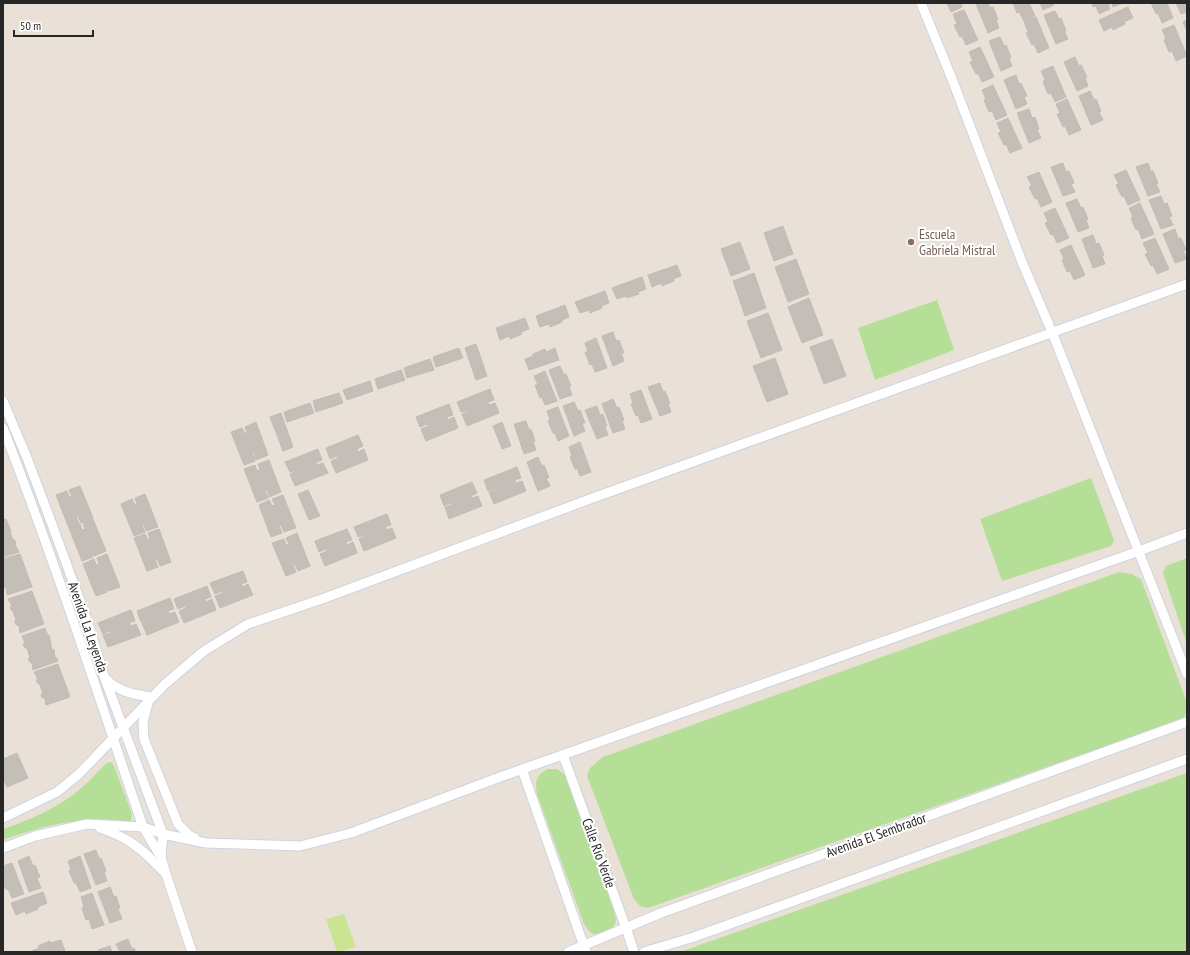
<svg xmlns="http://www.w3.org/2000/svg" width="1190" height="955" viewBox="0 0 1190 955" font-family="'PT Sans Narrow',sans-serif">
	<rect width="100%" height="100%" fill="#e9e1d8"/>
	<!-- green -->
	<g fill="#b5de96">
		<polygon points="937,300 954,350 875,380 858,328"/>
		<polygon points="1091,478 1114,540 1111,546 1002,581 980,519"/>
		<polygon points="1187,558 1187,644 1163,573 1166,566"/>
		<polygon points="1119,572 1132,574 1141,579 1187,703 1187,713 1182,719 648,908 640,906 634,899 587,776 590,768 603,757"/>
		<path d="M111 762 114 766 132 814 131 821C108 821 85 819 63 823 42 827 22 833 3 840V829C30 820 55 809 78 791 88 783 97 772 107 763Z"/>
		<path d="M548 769H557L565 775 570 785 614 911C614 914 616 917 616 920 615 930 602 937 593 934 589 932 587 928 584 924L537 794C535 781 535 776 548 769Z"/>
		<polygon points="1187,773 1187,952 680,952"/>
	</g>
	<!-- pitch -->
	<polygon fill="#c9e592" points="344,914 356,947 337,952 326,919"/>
	<!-- building -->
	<g fill="#c4beb8" stroke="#c4bcb3">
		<polygon points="947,3 961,3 962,7 951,12"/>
		<polygon points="977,3 988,3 990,8 993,7 998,19 996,20 999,28 988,33 976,4"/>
		<polygon points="1013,3 1029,3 1035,16 1024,21 1019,12 1017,13"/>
		<polygon points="1040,3 1053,3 1054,5 1043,10"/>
		<polygon points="1092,3 1108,3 1110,9 1099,14 1096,6 1093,7"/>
		<polygon points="1112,3 1123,3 1113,7"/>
		<polygon points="1151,3 1167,3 1173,18 1162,23 1158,13 1156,14"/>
		<polygon points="1176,3 1187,3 1187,12 1181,14"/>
		<polygon points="1128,7 1133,18 1124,22 1125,24 1113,30 1112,27 1104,31 1099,20"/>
		<polygon points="964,10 978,40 966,45 962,36 960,37 954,25 957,24 953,14"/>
		<polygon points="1055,11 1059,19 1061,18 1066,31 1064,31 1068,39 1056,44 1044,15"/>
		<polygon points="1036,17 1049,48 1038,53 1034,44 1032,45 1026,33 1028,32 1024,22"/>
		<polygon points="1187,20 1187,31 1183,22"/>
		<polygon points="1174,25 1187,56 1176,61 1172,51 1169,52 1164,40 1166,39 1162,30"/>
		<polygon points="1000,37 1004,46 1006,45 1011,57 1009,58 1012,66 1001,71 989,41"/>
		<polygon points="980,47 994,77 982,82 978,73 976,74 970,62 973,61 969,52"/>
		<polygon points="1075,57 1079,66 1081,65 1087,77 1085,78 1088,86 1077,91 1064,62"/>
		<polygon points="1053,66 1066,97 1055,102 1051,93 1048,94 1043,82 1045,80 1041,71"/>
		<polygon points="1016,75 1019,84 1021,83 1027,96 1024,97 1027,104 1016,109 1004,80"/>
		<polygon points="993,85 1007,115 996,120 992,111 989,112 984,100 986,99 982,90"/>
		<polygon points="1090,91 1094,100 1096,99 1101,111 1099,112 1103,120 1091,125 1079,96"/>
		<polygon points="1067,99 1081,130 1069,135 1065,126 1063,127 1057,114 1060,113 1056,104"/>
		<polygon points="1029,109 1032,118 1035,117 1039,129 1037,130 1041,138 1029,143 1017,113"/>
		<polygon points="1008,118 1022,148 1010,153 1006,144 1004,145 998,133 1001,132 997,123"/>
		<polygon points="1063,163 1066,172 1069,171 1074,183 1071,184 1075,192 1063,196 1051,167"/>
		<polygon points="1148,163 1151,172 1153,171 1158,183 1156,184 1160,192 1148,196 1136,167"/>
		<polygon points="1126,170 1140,200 1128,205 1124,196 1122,197 1116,185 1119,184 1114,175"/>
		<polygon points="1039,172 1052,202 1041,207 1037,198 1035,199 1029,187 1032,186 1027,177"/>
		<polygon points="1161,196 1164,204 1167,203 1172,216 1169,217 1173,225 1161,229 1149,200"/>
		<polygon points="1077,199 1081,208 1083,207 1088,219 1086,220 1089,228 1078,232 1066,203"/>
		<polygon points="1140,203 1154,234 1142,239 1138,229 1136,230 1131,218 1133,217 1129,208"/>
		<polygon points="1055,208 1069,238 1057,243 1053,234 1051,235 1045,223 1048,222 1044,213"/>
		<polygon points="783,226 793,254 774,261 764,233"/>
		<polygon points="1175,229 1178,238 1181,238 1186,250 1183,251 1187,259 1175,263 1163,234"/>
		<polygon points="1093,235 1096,244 1099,243 1104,255 1102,256 1105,264 1093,268 1082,239"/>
		<polygon points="1155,238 1169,269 1157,274 1153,265 1151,266 1145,254 1148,253 1143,243"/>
		<polygon points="740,242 750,269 731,276 721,249"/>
		<polygon points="1071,245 1085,275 1074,280 1070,271 1067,272 1062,260 1064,259 1060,250"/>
		<polygon points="796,259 809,294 788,302 775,267"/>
		<polygon points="677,265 681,276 673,279 674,281 662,286 661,283 652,287 648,275"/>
		<polygon points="754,273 766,308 745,316 733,281"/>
		<polygon points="642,277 646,289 638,292 639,294 627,298 626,296 617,299 612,288"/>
		<polygon points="605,291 609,303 601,306 602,308 590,313 589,310 580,313 575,302"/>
		<polygon points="809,298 823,335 802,343 788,307"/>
		<polygon points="565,305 569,317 562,320 562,322 550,327 549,324 540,327 536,316"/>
		<polygon points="768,313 782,350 761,358 747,321"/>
		<polygon points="525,318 529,329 521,332 522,334 510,339 509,336 500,340 496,328"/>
		<polygon points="613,332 616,341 619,340 624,353 621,353 624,361 613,366 602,336"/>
		<polygon points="596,338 607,368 595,372 592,364 590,365 585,352 588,352 585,343"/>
		<polygon points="832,339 846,376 824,384 810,347"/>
		<polygon points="476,344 487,376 476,380 465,348"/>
		<polygon points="459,348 463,358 436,367 433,357"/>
		<polygon points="555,348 559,360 529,370 525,359 533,356 533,354 545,349 546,352"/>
		<polygon points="775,358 788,394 767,402 753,366"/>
		<polygon points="430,359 434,370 407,378 404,368"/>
		<polygon points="560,366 564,375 566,374 571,386 569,387 572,395 560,399 549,370"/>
		<polygon points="401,370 405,380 378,389 375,379"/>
		<polygon points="545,371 557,401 545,405 542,397 540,398 535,385 538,385 534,376"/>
		<polygon points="370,381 373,391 347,400 343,390"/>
		<polygon points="660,383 663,392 665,391 670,403 668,404 671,412 660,416 648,387"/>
		<polygon points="490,389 494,400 488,402 489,405 495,403 499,413 467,426 462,414 469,411 469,410 461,412 457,402"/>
		<polygon points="641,390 652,419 641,423 638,415 636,416 631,404 633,403 630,394"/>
		<polygon points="339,393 343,403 316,412 313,401"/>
		<polygon points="613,399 617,408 619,407 624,420 622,421 625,429 613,433 602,404"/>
		<polygon points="574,402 578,411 580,410 585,423 582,423 585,431 574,436 563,406"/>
		<polygon points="310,403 314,413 287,422 284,412"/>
		<polygon points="449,404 453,415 447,417 448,420 454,417 458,428 426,441 421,429 428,426 427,424 420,427 416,417"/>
		<polygon points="597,406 600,415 603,414 607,426 605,427 608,435 597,439 585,410"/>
		<polygon points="558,407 569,436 558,441 555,433 553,433 548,421 550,420 547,411"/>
		<polygon points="281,413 293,447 283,451 270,417"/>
		<polygon points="526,421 529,430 531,429 535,441 533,442 536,450 524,454 514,424"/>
		<polygon points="256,422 268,455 256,460 254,453 252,453 255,461 244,465 231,432 242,428 245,434 247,432 245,427"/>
		<polygon points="502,422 511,446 502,449 493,426"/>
		<polygon points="358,435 363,446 357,449 358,452 364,449 368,460 336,473 331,461 338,458 337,456 330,459 326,448"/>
		<polygon points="580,442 591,472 580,476 577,468 575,469 570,457 572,456 569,447"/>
		<polygon points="318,449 322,460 316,462 317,465 323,463 328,473 295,486 290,474 297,471 297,470 290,472 285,462"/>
		<polygon points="538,457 542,466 544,465 549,478 546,478 550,486 538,491 527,462"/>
		<polygon points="269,460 281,492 269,497 267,490 265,491 268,498 257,502 244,469 255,465 257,471 260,470 258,464"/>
		<polygon points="517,467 521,478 515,480 516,483 522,481 526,491 494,504 489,492 496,489 495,488 488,491 484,480"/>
		<polygon points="472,482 477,493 471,496 472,498 478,496 482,506 449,519 445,507 452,505 451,503 444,506 440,495"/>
		<polygon points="80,486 93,518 81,523 78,516 76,516 79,524 69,528 56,495 67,491 69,497 72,496 69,490"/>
		<polygon points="308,490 320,516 309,520 298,494"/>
		<polygon points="145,494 158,527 146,531 144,524 142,525 145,532 134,536 121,504 132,499 135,505 137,504 135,498"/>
		<polygon points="283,495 296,528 284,532 281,525 279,526 282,533 271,537 259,505 269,500 272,506 275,505 272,499"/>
		<polygon points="387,514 391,525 385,527 386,530 392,528 396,538 364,551 359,539 366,536 366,535 358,537 354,527"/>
		<polygon points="6,519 11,531 10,532 13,540 15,540 16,548 17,548 19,552 3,557 3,520"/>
		<polygon points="93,519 106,551 94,556 91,549 90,550 93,557 82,561 69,528 80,524 82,530 85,529 83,523"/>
		<polygon points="159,529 171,562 160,566 157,559 155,560 158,567 147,571 134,538 145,534 148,540 150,539 148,533"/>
		<polygon points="347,529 352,540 346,542 347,545 353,542 357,553 325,566 320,554 327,551 326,549 319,552 315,541"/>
		<polygon points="297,533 310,566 298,571 295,564 293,564 296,572 286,576 272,543 284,539 286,545 289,544 286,538"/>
		<polygon points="20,554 32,587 7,595 6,587 4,588 3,585 4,583 3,559"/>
		<polygon points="107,554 120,587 108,591 105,584 104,585 107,592 96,596 83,564 94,559 96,565 99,564 97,558"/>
		<polygon points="243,571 247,582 241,584 243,587 248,584 253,595 220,608 215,596 223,593 222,591 215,594 210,583"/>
		<polygon points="207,586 211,597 205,599 206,602 212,599 216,610 184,623 179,611 186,608 185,606 178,609 174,599"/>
		<polygon points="32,591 44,624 20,633 19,630 20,629 18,625 16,625 15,621 16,620 13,611 12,611 10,607 12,606 8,599"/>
		<polygon points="170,598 174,609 168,611 169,614 175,612 179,622 147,635 142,623 149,620 148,619 141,622 137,611"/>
		<polygon points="131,610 135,621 129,623 131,626 136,624 141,635 108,647 103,635 111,633 110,631 103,634 98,623"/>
		<polygon points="45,628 48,636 49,635 52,650 54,649 55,658 57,658 58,661 33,670 32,667 33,666 31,662 30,662 28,659 30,658 27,648 25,648 23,644 25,643 22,636"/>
		<polygon points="58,664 70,697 46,705 45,703 46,702 44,697 42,698 41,694 43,693 39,683 38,684 36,680 38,679 34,672"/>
		<polygon points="17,753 28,778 7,787 3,778 3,759"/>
		<polygon points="96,850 99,859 101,858 106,871 104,872 107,881 96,885 84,854"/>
		<polygon points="29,856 33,866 35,865 40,877 37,878 41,888 29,892 18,861"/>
		<polygon points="80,856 91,888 80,892 76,883 74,883 69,871 71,870 68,861"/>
		<polygon points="12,863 24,894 12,898 8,889 6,890 3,881 3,866"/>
		<polygon points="110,887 114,897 116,896 120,908 118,909 122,919 110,923 98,892"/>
		<polygon points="43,892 47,903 38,907 38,909 26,914 25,911 16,915 11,903"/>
		<polygon points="92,893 104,925 92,929 89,919 86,920 82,908 84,907 81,897"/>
		<polygon points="128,939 132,949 134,948 136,952 120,952 116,944"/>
		<polygon points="61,940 65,951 29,952 39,948 38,946 50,941 51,943"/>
		<polygon points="110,946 112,952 99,952 98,950"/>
	</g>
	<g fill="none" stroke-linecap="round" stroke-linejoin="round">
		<defs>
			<g id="street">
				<polyline points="921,3 952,79 1022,262 1052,332 1187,674"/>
				<polyline points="3,401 27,458 50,519 87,620 105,679 163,834 161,857"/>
				<path d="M3 428C54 559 98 694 143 827L161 857 166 874 192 952"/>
				<path d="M106 679C119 692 135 695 152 697"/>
				<polyline points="148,703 143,722 144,739 178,824 190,836 195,838"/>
				<polyline points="563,755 626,928 634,952"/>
				<polyline points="522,769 586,952"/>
				<polyline points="3,818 57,792 79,774 165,684 204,651 248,624 322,599 590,499 1187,284"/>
				<path d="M100 828C130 838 143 850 164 872"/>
				<polyline points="3,848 35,836 87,824 143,827 163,834 206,843 300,846 351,833 500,777 1139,551 1187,533"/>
				<polyline points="568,952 661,913 1187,722"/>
				<polyline points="644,952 694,937 1187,759"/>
			</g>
		</defs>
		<!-- street casing -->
		<use href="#street" stroke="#ced3e0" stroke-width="11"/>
		<!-- street -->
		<use href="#street" stroke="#fff" stroke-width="9"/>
	</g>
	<!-- markers -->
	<circle fill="#8d6e63" stroke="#fff" stroke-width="1.5" cx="911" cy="242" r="4"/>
	<g text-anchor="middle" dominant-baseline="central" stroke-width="4" stroke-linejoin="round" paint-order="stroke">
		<!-- education labels -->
		<g font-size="14" fill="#785e54" stroke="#fff" text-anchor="start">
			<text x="919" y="234">Escuela<tspan x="919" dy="16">Gabriela Mistral</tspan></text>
		</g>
		<!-- street labels -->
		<g font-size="14" fill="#272727" stroke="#fff">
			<text transform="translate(88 627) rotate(71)">Avenida La Leyenda</text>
			<text transform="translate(876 835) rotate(-20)">Avenida El Sembrador</text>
			<text transform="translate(599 853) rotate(70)">Calle Río Verde</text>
		</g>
	</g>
	<!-- border -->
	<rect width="1190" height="955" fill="none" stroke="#272727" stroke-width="8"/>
	<!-- scale -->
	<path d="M14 30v6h79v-6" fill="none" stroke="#272727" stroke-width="2"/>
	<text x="20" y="30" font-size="12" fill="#272727" stroke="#ffffff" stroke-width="3" paint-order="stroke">50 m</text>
</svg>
